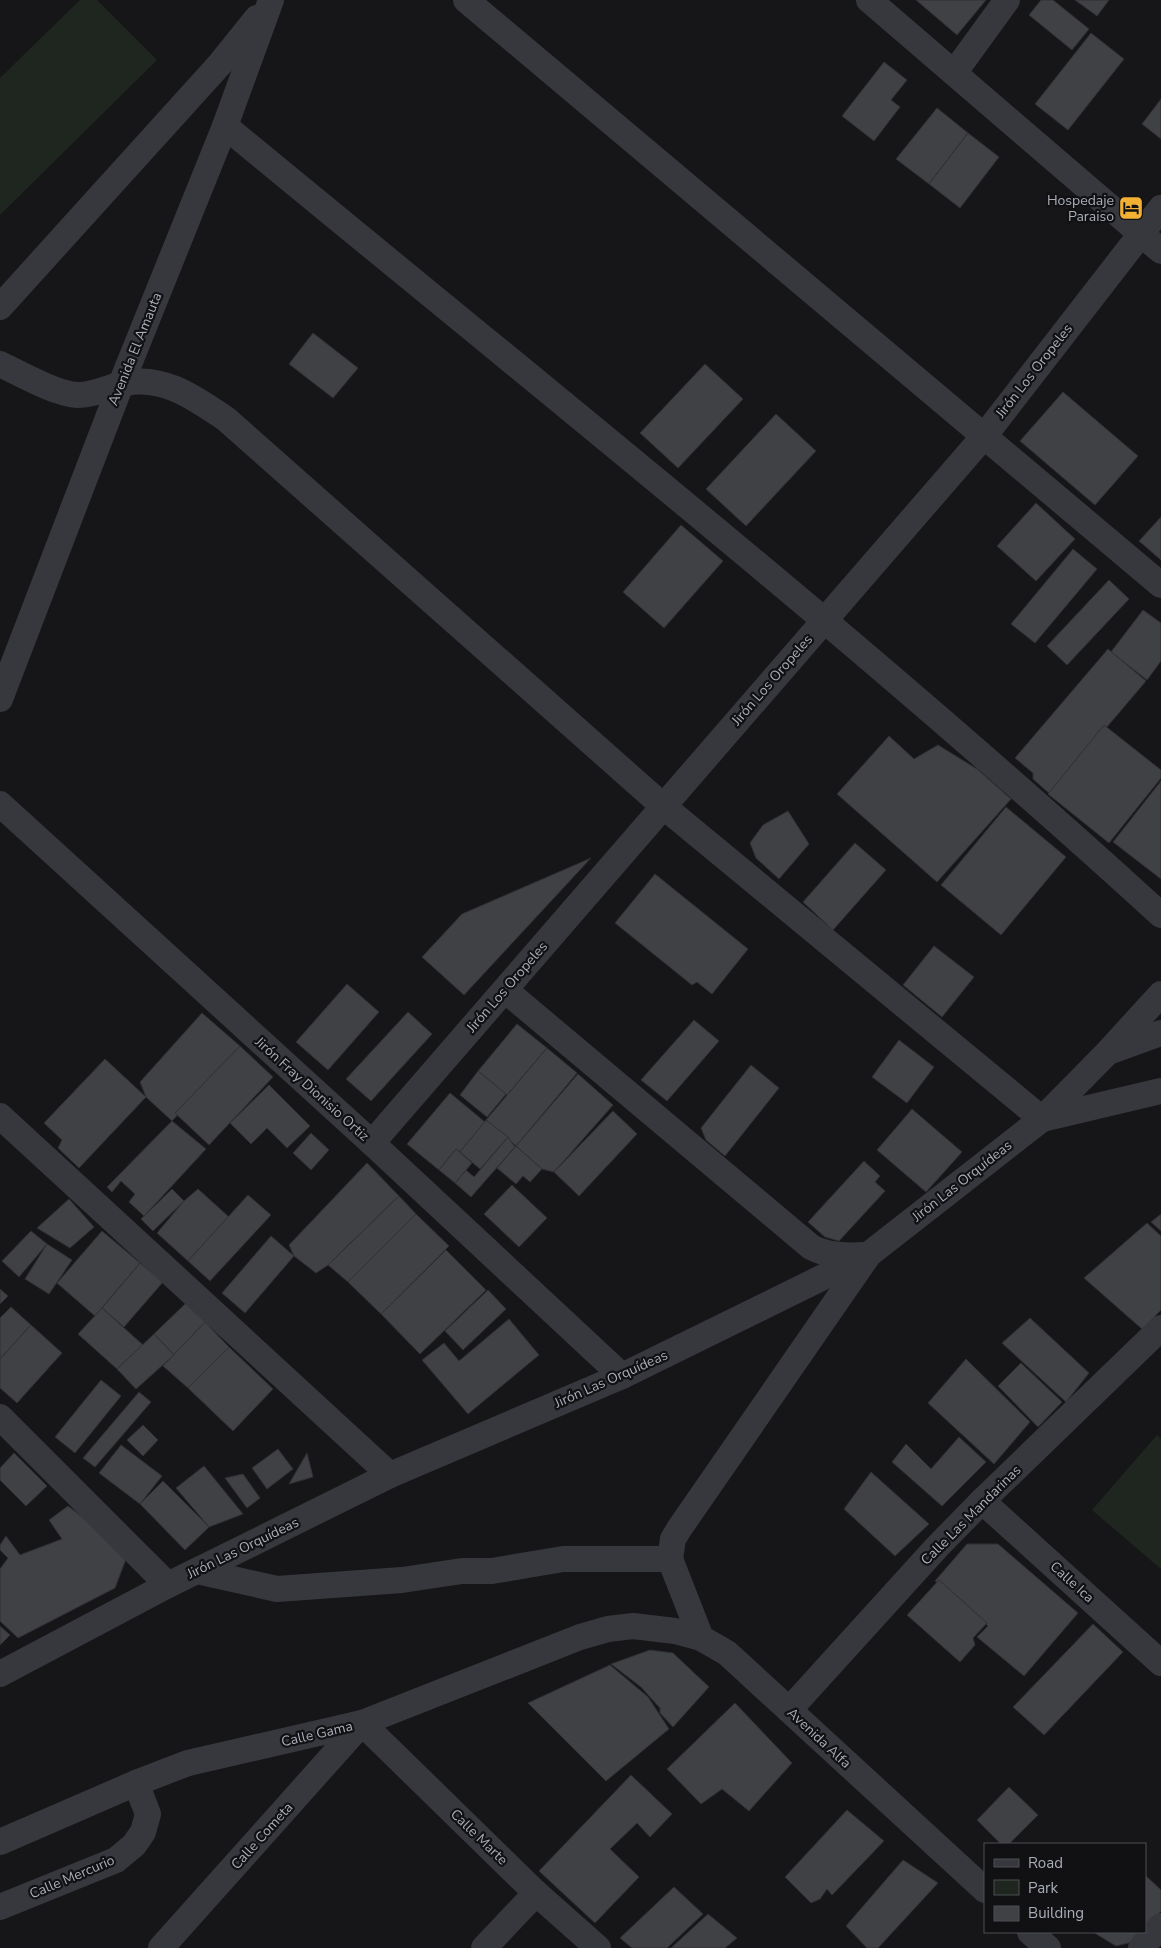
<svg xmlns="http://www.w3.org/2000/svg" width="1161" height="1948" viewBox="0 0 1161 1948" font-family="'Nunito Sans',sans-serif">
	<rect width="100%" height="100%" fill="#161618"/>
	<!-- green -->
	<g fill="#1e261f">
		<polygon points="80,0 97,0 157,60 0,215 0,78"/>
		<polygon points="1157,1435 1161,1439 1161,1569 1092,1510"/>
	</g>
	<!-- building -->
	<g fill="#404145" stroke="#303034">
		<polygon points="916,0 986,0 957,35"/>
		<polygon points="1041,0 1053,0 1089,29 1072,50 1029,15"/>
		<polygon points="1075,0 1109,0 1097,16"/>
		<polygon points="1091,33 1124,59 1068,130 1035,104"/>
		<polygon points="884,62 907,80 891,100 900,107 874,141 842,116"/>
		<polygon points="1161,99 1161,139 1142,124"/>
		<polygon points="937,108 968,133 929,184 896,159"/>
		<polygon points="968,133 999,157 960,208 929,184"/>
		<polygon points="313,333 358,368 333,398 289,364"/>
		<polygon points="705,364 743,399 678,468 640,433"/>
		<polygon points="1063,392 1138,456 1095,505 1020,441"/>
		<polygon points="776,414 816,451 746,526 706,489"/>
		<polygon points="1036,503 1075,539 1036,581 997,546"/>
		<polygon points="1161,517 1161,560 1139,541"/>
		<polygon points="681,525 723,561 664,628 623,592"/>
		<polygon points="1073,549 1097,569 1035,643 1011,624"/>
		<polygon points="1109,580 1129,599 1067,665 1047,646"/>
		<polygon points="1143,610 1161,623 1161,661 1147,680 1111,652"/>
		<polygon points="1108,649 1146,681 1050,794 1033,779 1033,773 1015,758"/>
		<polygon points="1104,725 1161,770 1161,778 1109,843 1048,794"/>
		<polygon points="889,736 914,759 938,745 977,769 1011,799 937,882 837,794"/>
		<polygon points="1161,781 1161,879 1113,842"/>
		<polygon points="1006,807 1066,857 1001,935 941,885"/>
		<polygon points="788,811 809,844 779,879 756,858 750,843 763,825"/>
		<polygon points="855,843 886,870 833,930 803,902"/>
		<polygon points="591,858 464,995 422,957 462,914"/>
		<polygon points="655,874 748,949 712,994 697,982 692,985 615,923"/>
		<polygon points="934,946 974,977 942,1017 903,985"/>
		<polygon points="347,984 379,1012 328,1070 296,1042"/>
		<polygon points="408,1012 432,1034 371,1101 346,1079"/>
		<polygon points="202,1013 240,1046 172,1121 146,1097 140,1082"/>
		<polygon points="694,1020 719,1041 667,1101 641,1080"/>
		<polygon points="517,1024 547,1048 507,1095 478,1071"/>
		<polygon points="899,1040 934,1067 907,1103 872,1077"/>
		<polygon points="240,1046 273,1077 209,1145 175,1113"/>
		<polygon points="547,1048 577,1073 516,1146 486,1120"/>
		<polygon points="105,1059 146,1097 79,1168 58,1148 62,1140 44,1123"/>
		<polygon points="751,1065 779,1088 725,1156 706,1140 701,1128"/>
		<polygon points="478,1071 506,1094 487,1117 460,1095"/>
		<polygon points="578,1074 613,1105 554,1172 542,1169 516,1146"/>
		<polygon points="269,1085 310,1126 287,1148 267,1128 251,1144 230,1123"/>
		<polygon points="450,1093 485,1122 460,1152 456,1149 439,1170 407,1144"/>
		<polygon points="912,1109 962,1152 926,1192 877,1150"/>
		<polygon points="613,1111 637,1134 579,1196 554,1172"/>
		<polygon points="486,1120 508,1137 480,1169 460,1152"/>
		<polygon points="172,1121 206,1149 144,1216 129,1202 135,1194 121,1181 112,1192 107,1187"/>
		<polygon points="311,1133 329,1150 311,1170 293,1153"/>
		<polygon points="508,1137 515,1147 471,1197 455,1183 466,1170 474,1177"/>
		<polygon points="516,1146 542,1169 530,1182 523,1176 516,1184 497,1168"/>
		<polygon points="456,1149 472,1163 455,1183 439,1170"/>
		<polygon points="864,1161 880,1176 875,1182 885,1191 839,1241 825,1237 808,1222"/>
		<polygon points="367,1163 399,1196 328,1265 316,1273 294,1256 289,1245"/>
		<polygon points="512,1185 547,1218 519,1247 484,1214"/>
		<polygon points="172,1189 184,1201 153,1231 141,1219"/>
		<polygon points="198,1189 229,1217 188,1261 157,1233 184,1201"/>
		<polygon points="248,1195 271,1215 210,1281 188,1261"/>
		<polygon points="399,1196 416,1214 348,1282 328,1265"/>
		<polygon points="69,1199 94,1227 70,1248 37,1228"/>
		<polygon points="416,1214 449,1246 381,1314 348,1282"/>
		<polygon points="1161,1214 1161,1231 1151,1222"/>
		<polygon points="1147,1223 1161,1236 1161,1310 1142,1329 1084,1278"/>
		<polygon points="31,1231 47,1244 19,1277 2,1261"/>
		<polygon points="102,1231 140,1263 95,1316 57,1283"/>
		<polygon points="271,1236 294,1256 245,1313 222,1293"/>
		<polygon points="47,1244 72,1260 49,1294 25,1279"/>
		<polygon points="446,1250 486,1290 420,1354 381,1314"/>
		<polygon points="140,1263 163,1282 124,1327 102,1308"/>
		<polygon points="0,1289 8,1296 0,1304"/>
		<polygon points="488,1290 506,1309 463,1350 445,1331"/>
		<polygon points="186,1303 205,1322 174,1355 154,1334"/>
		<polygon points="11,1307 31,1325 0,1359 0,1318"/>
		<polygon points="102,1308 143,1345 117,1369 78,1334"/>
		<polygon points="1030,1318 1089,1373 1066,1402 1002,1343"/>
		<polygon points="509,1319 539,1355 468,1414 422,1360 444,1343 459,1361"/>
		<polygon points="205,1322 229,1347 188,1388 163,1366"/>
		<polygon points="31,1325 62,1353 17,1403 0,1388 0,1359"/>
		<polygon points="154,1334 174,1355 136,1389 117,1369"/>
		<polygon points="229,1347 273,1389 233,1431 188,1388"/>
		<polygon points="966,1359 1030,1422 994,1464 928,1403"/>
		<polygon points="1021,1363 1062,1402 1038,1427 998,1386"/>
		<polygon points="101,1380 121,1396 75,1453 55,1437"/>
		<polygon points="139,1392 151,1402 95,1467 83,1458"/>
		<polygon points="143,1425 158,1440 143,1456 127,1440"/>
		<polygon points="959,1437 986,1462 942,1506 892,1462 906,1444 931,1469"/>
		<polygon points="121,1445 162,1476 140,1504 99,1473"/>
		<polygon points="278,1449 293,1469 267,1489 252,1468"/>
		<polygon points="14,1453 47,1486 26,1506 0,1480 0,1468"/>
		<polygon points="307,1453 313,1477 289,1484"/>
		<polygon points="204,1466 243,1514 209,1527 176,1488"/>
		<polygon points="871,1472 929,1524 895,1556 844,1509"/>
		<polygon points="243,1474 260,1498 247,1508 225,1478"/>
		<polygon points="163,1481 209,1527 185,1550 140,1504"/>
		<polygon points="68,1506 111,1539 126,1559 115,1588 18,1638 0,1621 0,1569 8,1558 0,1550 0,1545 6,1536 20,1555 62,1539 49,1520"/>
		<polygon points="967,1544 998,1544 1078,1613 1024,1676 977,1637 988,1626 958,1597 935,1581"/>
		<polygon points="939,1580 987,1623 973,1638 975,1645 960,1662 907,1615"/>
		<polygon points="1093,1624 1123,1652 1044,1735 1013,1707"/>
		<polygon points="0,1626 10,1635 0,1645"/>
		<polygon points="650,1650 673,1653 709,1687 673,1727 660,1713 660,1708 641,1687 611,1664"/>
		<polygon points="610,1665 648,1697 669,1729 606,1781 528,1703"/>
		<polygon points="735,1703 792,1763 749,1811 722,1789 701,1804 667,1769"/>
		<polygon points="631,1775 672,1814 650,1837 637,1823 610,1849 639,1877 595,1923 539,1871"/>
		<polygon points="1009,1787 1038,1815 1009,1844 1001,1844 977,1820"/>
		<polygon points="847,1810 884,1841 832,1895 827,1889 820,1899 811,1903 785,1877"/>
		<polygon points="903,1860 938,1883 878,1948 867,1948 846,1926"/>
		<polygon points="1145,1875 1161,1890 1161,1911 1145,1928"/>
		<polygon points="674,1887 703,1914 667,1948 632,1948 620,1938"/>
		<polygon points="708,1914 737,1938 725,1948 671,1948"/>
		<polygon points="1093,1932 1142,1932 1132,1942 1116,1946"/>
	</g>
	<g fill="none" stroke-linecap="round" stroke-linejoin="round">
		<!-- minor -->
		<g stroke="#37383d" stroke-width="26">
			<polyline points="466,0 1161,585"/>
			<polyline points="869,0 1161,251"/>
			<polyline points="954,73 1007,0"/>
			<path d="M225 126C540 386 860 640 1161 915"/>
			<polyline points="0,307 220,64 257,18"/>
			<path d="M0 364C21 374 56 394 78 395 95 395 109 387 126 383 164 375 196 399 226 419L663 806 1042 1119 1161 1091"/>
			<polyline points="0,699 121,384 225,126 271,0"/>
			<polyline points="0,804 372,1143 622,1376"/>
			<path d="M505 990 811 1247C828 1256 846 1256 865 1255"/>
			<polyline points="1111,1051 1161,1033"/>
			<polyline points="0,1116 390,1475"/>
			<polyline points="372,1143 985,435 1161,208"/>
			<polyline points="0,1417 168,1585"/>
			<polyline points="982,1501 1161,1663"/>
			<polyline points="670,1559 673,1539 679,1529 867,1257"/>
			<polyline points="197,1571 277,1589 402,1580 462,1571 492,1571 563,1559 670,1559 701,1638"/>
			<polyline points="0,1674 168,1585 390,1475 622,1376 868,1255 1042,1119 1108,1052 1161,994"/>
			<polyline points="789,1710 937,1547 982,1501 1161,1328"/>
			<polyline points="0,1842 136,1783 188,1763 362,1723 580,1637 608,1629 633,1626 675,1631 701,1638 727,1653 985,1890"/>
			<polyline points="0,1907 116,1860 134,1845 143,1832 148,1814 136,1783"/>
			<polyline points="1030,1932 1048,1948"/>
			<polyline points="161,1948 362,1723 536,1893 598,1948"/>
			<polyline points="484,1948 536,1893"/>
			<polyline points="1141,1948 1161,1926"/>
		</g>
	</g>
	<!-- icons -->
	<defs>
		<symbol id="hotel-square" viewBox="-11 -11 22 22"><rect x="-9" y="-9" width="18" height="18" rx="4" fill="#f2b134" stroke="#111113"/><path d="M-6-4.5h1.5V1H6V5H4.5V3h-9V5H-6ZM-4 0a1.8 1.8 0 1 1 3.6 0ZM.5 0V-2.5h3Q6-2.5 6 0Z" fill="#111"/></symbol>
	</defs>
	<g fill-rule="evenodd">
		<use href="#hotel-square" x="1117" y="194" width="28" height="28"/>
	</g>
	<g text-anchor="middle" dominant-baseline="central" stroke-width="4.5" stroke-linejoin="round" paint-order="stroke">
		<!-- poi labels -->
		<g font-size="14" fill="#a8adb8" stroke="#111113" text-anchor="end">
			<text x="1114" y="200">Hospedaje<tspan x="1114" dy="16">Paraiso</tspan></text>
		</g>
		<!-- street labels -->
		<g font-size="14" fill="#a8adb8" stroke="#111113">
			<text transform="translate(135 349) rotate(-68)">Avenida El Amauta</text>
			<text transform="translate(1034 371) rotate(-52)">Jirón Los Oropeles</text>
			<text transform="translate(772 680) rotate(-49)">Jirón Los Oropeles</text>
			<text transform="translate(507 987) rotate(-49)">Jirón Los Oropeles</text>
			<text transform="translate(312 1089) rotate(42)">Jirón Fray Dionisio Ortiz</text>
			<text transform="translate(962 1181) rotate(-38)">Jirón Las Orquídeas</text>
			<text transform="translate(611 1379) rotate(-24)">Jirón Las Orquídeas</text>
			<text transform="translate(971 1515) rotate(-45)">Calle Las Mandarinas</text>
			<text transform="translate(243 1548) rotate(-26)">Jirón Las Orquídeas</text>
			<text transform="translate(1072 1582) rotate(42)">Calle Ica</text>
			<text transform="translate(317 1734) rotate(-13)">Calle Gama</text>
			<text transform="translate(819 1738) rotate(43)">Avenida Alfa</text>
			<text transform="translate(262 1836) rotate(-48)">Calle Cometa</text>
			<text transform="translate(479 1837) rotate(44)">Calle Marte</text>
			<text transform="translate(72 1877) rotate(-23)">Calle Mercurio</text>
		</g>
	</g>
	<!-- legend -->
	<rect x="984" y="1843" width="162" height="90" fill="#111113" stroke="#4d4f55"/>
	<rect x="994" y="1859" width="25" height="8" fill="#37383d" stroke="#4d4f55"/>
	<text x="1028" y="1868" font-size="15" fill="#a8adb8">Road</text>
	<rect x="994" y="1880" width="25" height="15" fill="#1e261f" stroke="#4d4f55"/>
	<text x="1028" y="1893" font-size="15" fill="#a8adb8">Park</text>
	<rect x="994" y="1906" width="25" height="15" fill="#404145" stroke="#4d4f55"/>
	<text x="1028" y="1918" font-size="15" fill="#a8adb8">Building</text>
</svg>
